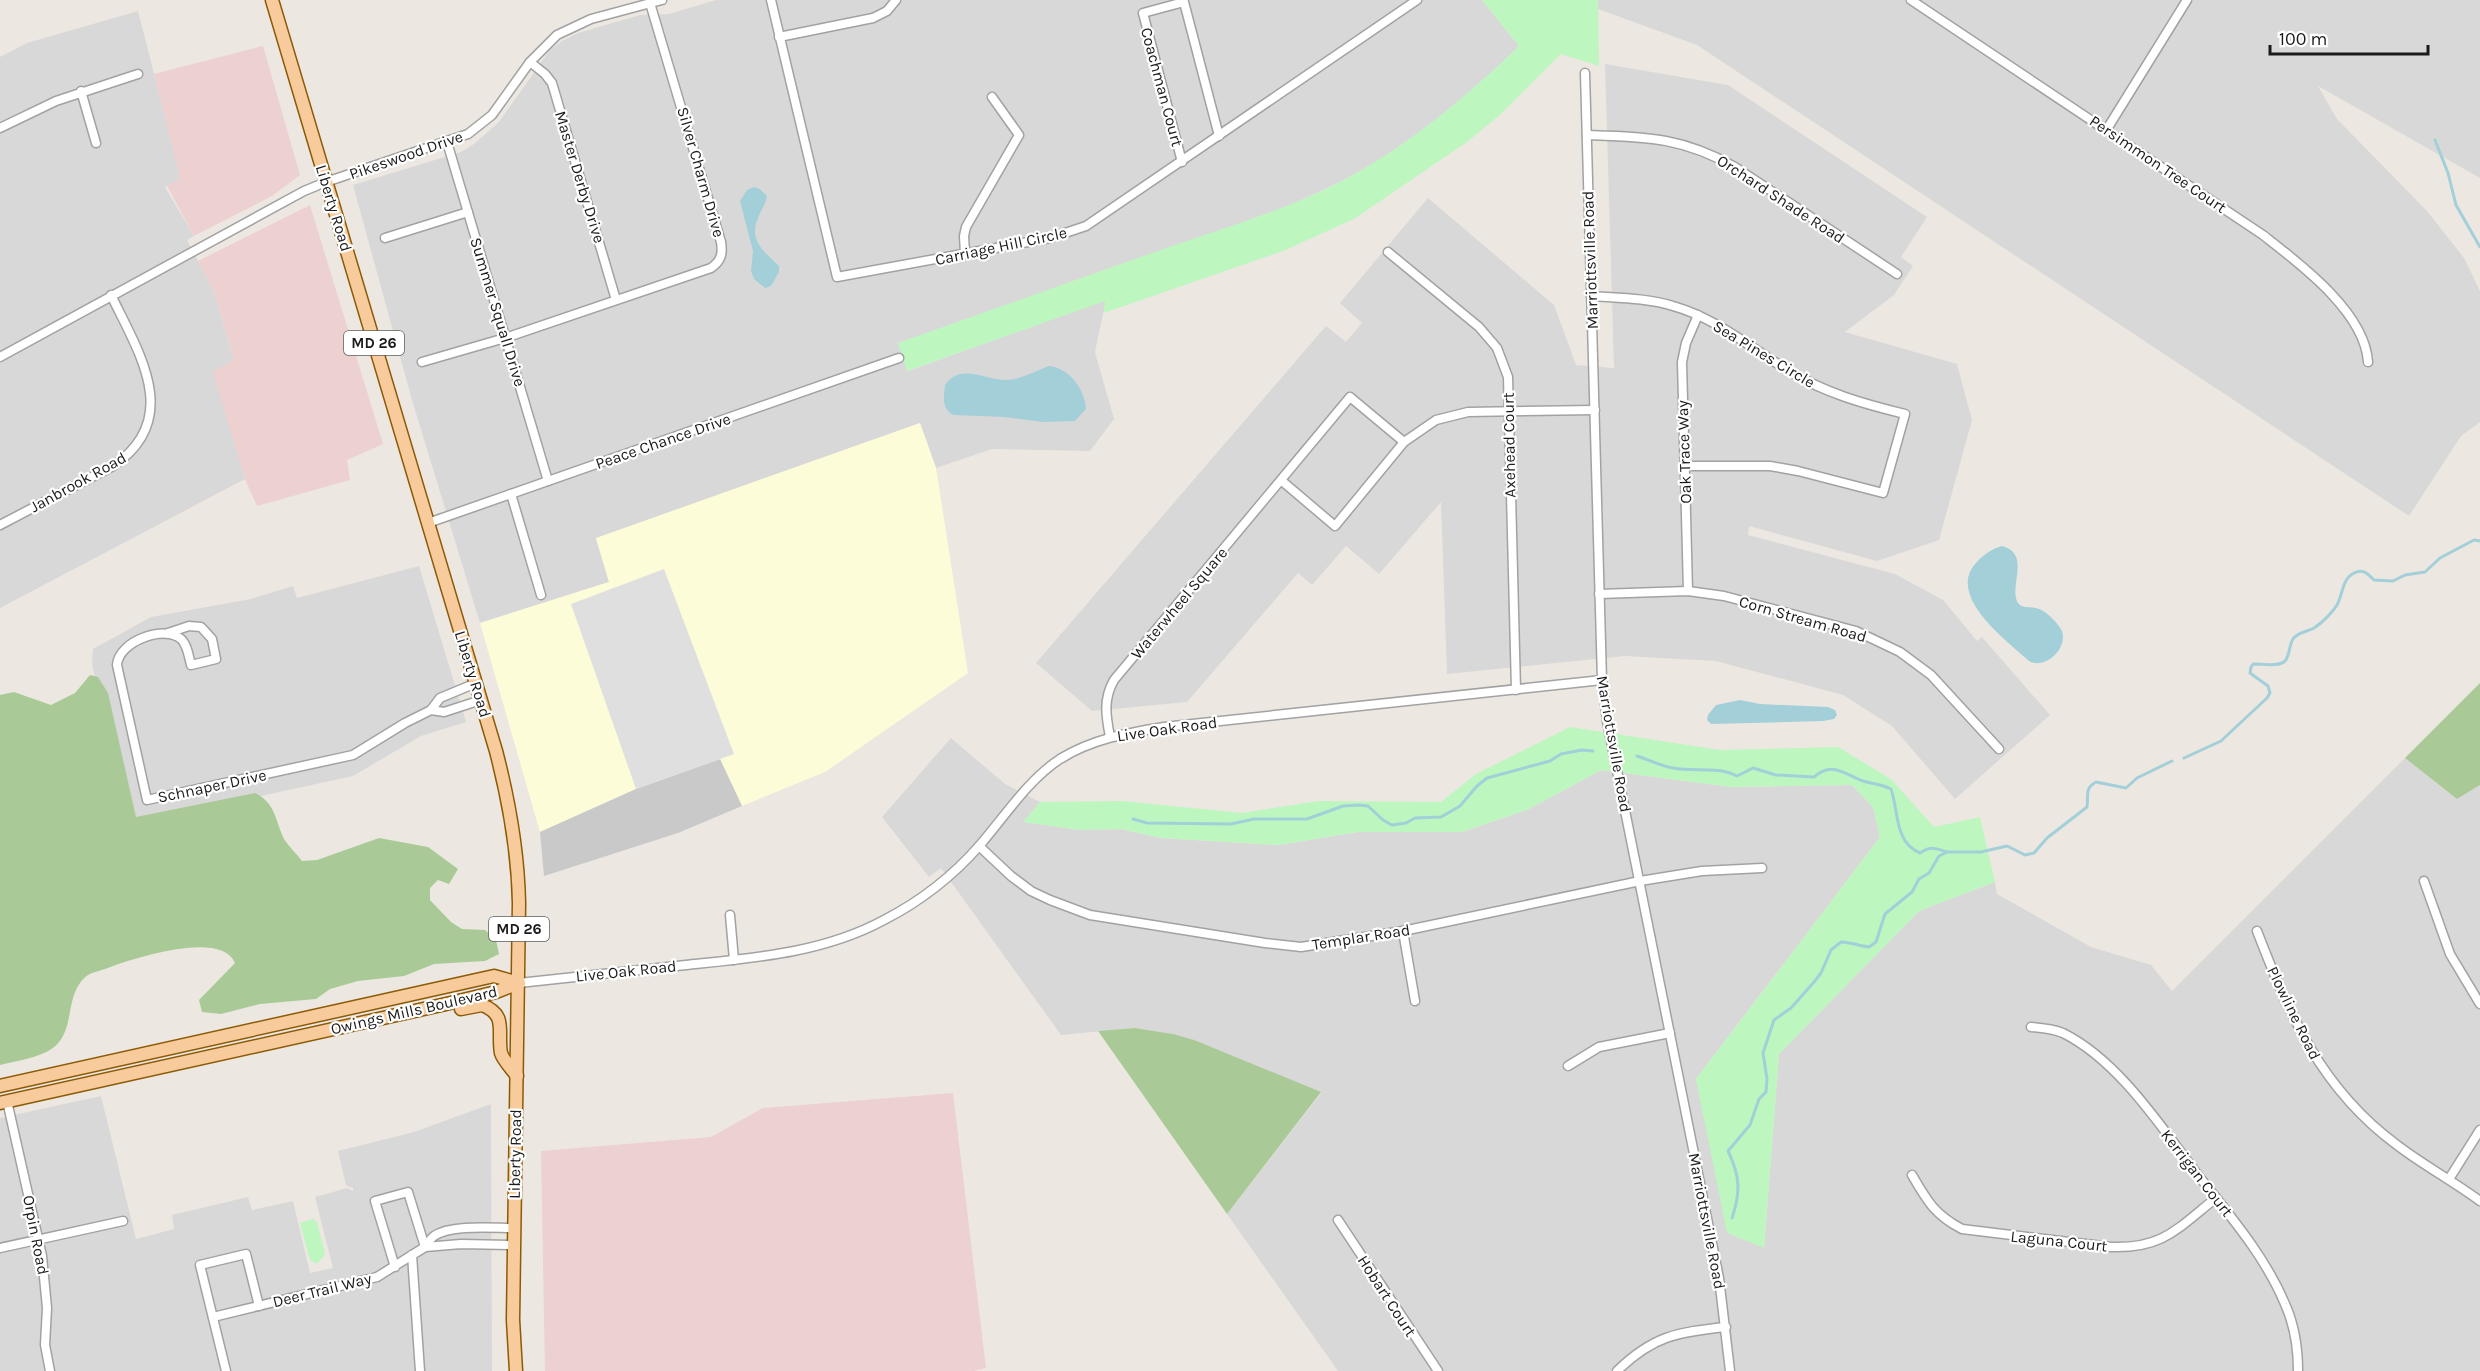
<svg xmlns="http://www.w3.org/2000/svg" width="2480" height="1371" viewBox="0 0 2480 1371" font-family="Karla,sans-serif">
	<rect width="100%" height="100%" fill="#ece8e1"/>
	<!-- residential -->
	<g fill="#d9d8d8">
		<polygon points="716,0 1482,0 1519,46 1477,87 1429,126 1381,159 1342,181 1299,201 1270,214 898,343 908,371 1106,300 1095,352 1114,419 1090,451 992,449 936,468 920,423 596,539 609,582 480,623 412,400 353,185 461,152 474,144 499,122 550,50 562,41 578,33 640,15 669,14"/>
		<polygon points="1598,0 2480,0 2480,178 2318,86 2337,119 2427,211 2464,258 2480,291 2480,422 2461,436 2409,516 1697,45 1598,9"/>
		<polygon points="138,11 181,179 165,187 194,236 187,240 214,291 234,360 214,372 245,479 0,608 0,57 27,43"/>
		<polygon points="1605,64 1728,85 1927,217 1901,257 1913,266 1894,295 1845,332 1957,364 1972,420 1939,540 1877,561 1749,526 1748,535 1895,574 1943,600 1977,641 1982,637 2050,715 1955,799 1892,726 1843,695 1716,661 1625,656 1447,674 1441,502 1379,574 1346,546 1312,585 1298,573 1187,702 1092,711 1036,663 1326,326 1346,342 1362,323 1340,303 1428,198 1554,305 1576,365 1614,368"/>
		<polygon points="419,566 466,722 421,736 353,776 128,825 92,664 93,649 151,617 251,599 293,586 297,598"/>
		<polygon points="951,738 1005,784 1040,802 1024,822 1080,830 1121,829 1161,838 1278,845 1358,832 1462,832 1529,809 1601,770 1731,787 1852,785 1873,807 1880,837 1696,1079 1764,1248 1779,1054 1919,911 1995,882 1997,894 2091,947 2151,965 2172,991 2405,758 2457,799 2480,785 2480,1371 1338,1371 1227,1214 1321,1093 1173,1034 1135,1028 1061,1035 941,868 929,877 882,817"/>
		<polygon points="101,1096 136,1239 174,1229 172,1215 248,1197 252,1210 293,1201 310,1273 333,1268 315,1197 347,1188 353,1191 353,1188 346,1185 338,1151 414,1132 491,1104 492,1371 0,1371 0,1118"/>
	</g>
	<!-- commercial -->
	<g fill="#edd0d0">
		<polygon points="263,46 300,175 272,196 194,236 167,186 180,178 154,74"/>
		<polygon points="310,205 383,444 347,460 350,480 257,506 245,479 213,372 234,360 214,291 198,261"/>
		<polygon points="953,1093 986,1368 974,1371 545,1371 541,1151 711,1137 763,1108"/>
	</g>
	<!-- education -->
	<polygon fill="#fdfcd9" points="920,423 936,468 968,673 825,772 742,806 720,759 636,789 540,832 480,623 609,582 596,538"/>
	<!-- religious -->
	<polygon fill="#c9c9c9" points="720,759 742,806 678,833 544,876 540,832 636,789"/>
	<!-- forest -->
	<g fill="#a9ca97">
		<path d="M90 675 98 677 108 693 136 817 255 793C276 803 275 821 284 839 289 847 297 854 302 861L317 860 379 838 428 847 458 869 449 884 438 880 430 888V900L451 922 462 929 485 930 496 940 499 954 485 961 434 964 404 976 358 981 330 989 316 999 260 1004 221 1014 202 1012 199 1000 235 963C221 929 131 959 105 969 100 971 93 972 88 975 63 993 77 1030 53 1048 39 1058 16 1061 0 1065V695L14 692 51 705 75 693Z"/>
		<polygon points="2480,683 2480,785 2457,799 2405,758"/>
		<polygon points="1135,1028 1173,1034 1194,1040 1321,1092 1227,1214 1098,1031"/>
	</g>
	<!-- park -->
	<g fill="#bef6c0">
		<path d="M1482 0H1598L1599 66 1561 54 1501 114 1467 142 1354 219 1283 251 1104 313 1105 301 907 371 898 343C989 311 1081 278 1172 246 1230 226 1288 209 1342 181 1408 146 1465 98 1519 46Z"/>
		<polygon points="1570,727 1720,750 1838,747 1891,779 1934,827 1980,817 1995,882 1919,911 1779,1054 1764,1248 1727,1233 1696,1079 1880,837 1873,807 1852,785 1731,787 1601,770 1529,809 1462,832 1358,832 1278,845 1161,838 1121,829 1080,830 1023,822 1040,802 1122,801 1242,813 1318,801 1441,802 1476,774"/>
		<polygon points="313,1219 317,1222 325,1254 317,1264 310,1260 300,1223"/>
	</g>
	<!-- parking -->
	<polygon fill="#dfdfdf" points="664,569 734,754 636,789 571,604"/>
	<!-- water -->
	<g fill="#a3cfd9">
		<path d="M754 187 760 189 767 196C766 204 761 210 758 218 748 241 765 252 779 266V272L771 286 765 288 754 279 751 271 753 251 740 201 747 190Z"/>
		<path d="M1049 366C1069 368 1085 389 1086 409L1075 421 1043 422 1005 417 953 415C941 408 944 397 945 385 961 362 986 381 1008 380 1021 379 1036 371 1049 366Z"/>
		<path d="M2002 546C2029 553 2012 581 2016 598 2019 611 2030 605 2039 609 2046 611 2059 624 2062 631 2068 649 2045 670 2029 661 2007 641 1947 597 1975 564 1983 555 1991 549 2002 546Z"/>
		<polygon points="1740,700 1760,704 1828,707 1835,710 1837,715 1834,719 1823,721 1711,724 1707,720 1708,715 1716,705"/>
	</g>
	<g fill="none" stroke-linecap="round" stroke-linejoin="round">
		<!-- stream -->
		<g stroke="#a3cfd9" stroke-width="3">
			<polyline points="2435,140 2448,173 2456,205 2480,247"/>
			<path d="M1637 756C1649 760 1661 766 1673 768 1695 772 1717 766 1737 776L1753 768 1776 775 1814 777C1833 761 1844 774 1863 781 1873 784 1881 784 1891 789 1899 812 1894 842 1920 853 1930 846 1936 848 1947 852"/>
			<path d="M2184 758 2221 741 2267 698 2270 693 2268 686 2250 673 2251 667 2253 664C2262 664 2280 667 2285 661 2290 655 2289 645 2293 639 2298 632 2307 632 2314 628 2322 623 2332 613 2337 605 2343 594 2342 579 2354 573 2363 568 2368 574 2374 580L2393 581 2405 575 2425 572 2440 558 2474 540 2480 541"/>
			<polyline points="1133,819 1147,823 1231,824 1254,819 1307,819 1343,806 1359,805 1368,806 1383,820 1392,825 1406,823 1415,818 1441,817 1460,806 1477,786 1487,778 1550,761 1561,754 1582,750 1593,751"/>
			<path d="M1732 1218C1741 1191 1740 1176 1728 1151L1750 1125 1759 1099 1766 1092 1767 1079 1763 1053 1774 1020 1791 1008 1814 982 1821 973 1831 950 1841 942C1851 942 1859 946 1869 947L1876 942 1885 914 1912 892 1919 879 1929 873 1939 856 1947 852H1981L2007 846 2025 855 2034 853 2047 838 2087 807C2089 794 2084 789 2096 782L2126 788 2137 778 2172 761"/>
		</g>
		<defs>
			<g id="street">
				<polyline points="771,0 837,277 1050,238 1086,226 1417,0"/>
				<path d="M1911 0 2263 235C2300 264 2365 312 2368 362"/>
				<polyline points="779,37 873,18 887,11 896,0"/>
				<polyline points="530,62 545,74 552,83 616,300"/>
				<polyline points="1585,73 1602,680 1607,721 1719,1278 1730,1371"/>
				<polyline points="81,91 96,143"/>
				<polyline points="0,128 56,101 138,74"/>
				<polyline points="2107,129 2187,0"/>
				<path d="M1587 135C1647 137 1681 137 1735 167L1897 274"/>
				<polyline points="447,142 548,481"/>
				<polyline points="1182,162 1143,13 1184,2 1219,136"/>
				<polyline points="385,238 468,212"/>
				<polyline points="1388,252 1479,327 1497,348 1508,377 1516,690"/>
				<polyline points="965,254 964,236 966,227 1019,135 992,97"/>
				<path d="M1591 296C1619 298 1647 298 1673 306 1716 318 1751 348 1789 371 1825 393 1864 404 1905 414L1883 493 1798 471 1770 466H1685"/>
				<polyline points="0,357 304,191 326,182 468,134 492,115 530,62 557,35 591,19 662,0"/>
				<path d="M422 362 505 338 711 268C721 261 723 254 721 242L650 3"/>
				<polyline points="1282,481 1335,526 1404,442 1436,420 1468,412 1595,410"/>
				<polyline points="511,494 541,595"/>
				<polyline points="428,523 899,358"/>
				<path d="M0 525 113 466C183 419 139 353 111 295"/>
				<polyline points="1688,591 1682,362 1686,343 1698,315"/>
				<polyline points="1599,594 1688,591 1724,596 1856,631 1900,652 1931,675 1999,749"/>
				<path d="M168 633 189 626 201 627 212 639 216 659 191 665C189 657 187 644 181 639 166 625 119 640 117 665L147 800 353 755 405 723 431 710 440 698 476 683"/>
				<polyline points="431,710 444,712 481,700"/>
				<path d="M1110 737C1106 716 1103 699 1114 680L1350 397 1404 442"/>
				<polyline points="979,846 1011,876 1031,891 1050,900 1090,915 1265,943 1301,947 1403,931 1640,881 1702,871 1762,868"/>
				<polyline points="2424,881 2450,954 2480,1004"/>
				<polyline points="730,915 734,960"/>
				<polyline points="1403,931 1415,1001"/>
				<path d="M2257 931C2290 1016 2321 1089 2397 1145 2423 1165 2453 1181 2480 1201"/>
				<path d="M519 983C575 977 630 971 686 965 754 958 823 953 884 920 921 901 953 876 980 845 1005 816 1028 780 1060 759 1092 739 1127 733 1164 727L1602 680"/>
				<path d="M2031 1027C2042 1028 2053 1029 2063 1033 2119 1061 2161 1127 2198 1175 2230 1216 2265 1256 2285 1304 2294 1324 2298 1349 2298 1371"/>
				<polyline points="1568,1066 1599,1047 1670,1033"/>
				<polyline points="7,1101 42,1256 47,1308 45,1345 50,1371"/>
				<path d="M1912 1175C1927 1201 1935 1215 1962 1229L2111 1247C2163 1249 2178 1228 2216 1198"/>
				<polyline points="2449,1179 2480,1130"/>
				<polyline points="1338,1220 1438,1371"/>
				<path d="M514 1245 461 1244 425 1247C427 1244 431 1238 434 1236 451 1224 494 1228 514 1228"/>
				<polyline points="0,1248 123,1221"/>
				<polyline points="412,1255 420,1371"/>
				<polyline points="213,1317 377,1277 425,1247 408,1192 375,1201 395,1267"/>
				<polyline points="226,1371 200,1265 246,1254 259,1306"/>
				<path d="M1617 1371C1653 1336 1677 1332 1726 1327"/>
			</g>
			<g id="primary">
				<path d="M272 0 496 751C509 801 518 851 519 903L513 1320 516 1371"/>
				<path d="M461 1009 482 1005C508 1015 497 1031 501 1053 503 1060 512 1069 517 1076"/>
				<polyline points="0,1086 494,976 519,983"/>
				<polyline points="0,1103 446,1004 496,992 519,983"/>
			</g>
		</defs>
		<!-- street casing -->
		<use href="#street" stroke="#a2a2a2" stroke-width="11"/>
		<!-- primary casing -->
		<use href="#primary" stroke="#8c5a06" stroke-width="15"/>
		<!-- street -->
		<use href="#street" stroke="#fff" stroke-width="8"/>
		<!-- primary -->
		<use href="#primary" stroke="#f7cb9b" stroke-width="12"/>
	</g>
	<g text-anchor="middle" dominant-baseline="central" stroke-width="4.5" stroke-linejoin="round" paint-order="stroke">
		<!-- shield labels -->
		<g fill="#fff" stroke="#5f5f5f" stroke-width="1.5">
			<rect x="344" y="331" width="60" height="24" rx="4.5"/>
			<rect x="489" y="917" width="60" height="24" rx="4.5"/>
		</g>
		<g font-size="15" font-weight="bold" fill="#1b1b1b">
			<text x="374" y="343">MD 26</text>
			<text x="519" y="929">MD 26</text>
		</g>
		<!-- street labels -->
		<g font-size="16" fill="#1b1b1b" stroke="#fff">
			<text transform="translate(1162 87) rotate(75)">Coachman Court</text>
			<text transform="translate(406 155) rotate(-19)">Pikeswood Drive</text>
			<text transform="translate(2158 164) rotate(34)">Persimmon Tree Court</text>
			<text transform="translate(701 172) rotate(74)">Silver Charm Drive</text>
			<text transform="translate(580 177) rotate(73)">Master Derby Drive</text>
			<text transform="translate(1781 199) rotate(33)">Orchard Shade Road</text>
			<text transform="translate(334 208) rotate(73)">Liberty Road</text>
			<text transform="translate(1001 246) rotate(-12)">Carriage Hill Circle</text>
			<text transform="translate(1590 260) rotate(-92)">Marriottsville Road</text>
			<text transform="translate(498 312) rotate(73)">Summer Squall Drive</text>
			<text transform="translate(1764 354) rotate(31)">Sea Pines Circle</text>
			<text transform="translate(663 441) rotate(-19)">Peace Chance Drive</text>
			<text transform="translate(1509 445) rotate(-91)">Axehead Court</text>
			<text transform="translate(1684 452) rotate(-92)">Oak Trace Way</text>
			<text transform="translate(78 482) rotate(-29)">Janbrook Road</text>
			<text transform="translate(1179 603) rotate(-50)">Waterwheel Square</text>
			<text transform="translate(1803 619) rotate(16)">Corn Stream Road</text>
			<text transform="translate(473 674) rotate(73)">Liberty Road</text>
			<text transform="translate(1167 729) rotate(-8)">Live Oak Road</text>
			<text transform="translate(1614 744) rotate(80)">Marriottsville Road</text>
			<text transform="translate(212 786) rotate(-12)">Schnaper Drive</text>
			<text transform="translate(1361 937) rotate(-9)">Templar Road</text>
			<text transform="translate(626 971) rotate(-6)">Live Oak Road</text>
			<text transform="translate(414 1010) rotate(-13)">Owings Mills Boulevard</text>
			<text transform="translate(2294 1013) rotate(64)">Plowline Road</text>
			<text transform="translate(515 1154) rotate(-89)">Liberty Road</text>
			<text transform="translate(2197 1173) rotate(52)">Kerrigan Court</text>
			<text transform="translate(1707 1221) rotate(79)">Marriottsville Road</text>
			<text transform="translate(36 1235) rotate(79)">Orpin Road</text>
			<text transform="translate(2059 1241) rotate(6)">Laguna Court</text>
			<text transform="translate(322 1290) rotate(-14)">Deer Trail Way</text>
			<text transform="translate(1387 1296) rotate(57)">Hobart Court</text>
		</g>
	</g>
	<!-- scale -->
	<path d="M2270 45v9h158v-9" fill="none" stroke="#1b1b1b" stroke-width="3"/>
	<text x="2279" y="45" font-size="18" fill="#1b1b1b" stroke="#ffffff" stroke-width="4.5" paint-order="stroke">100 m</text>
</svg>
